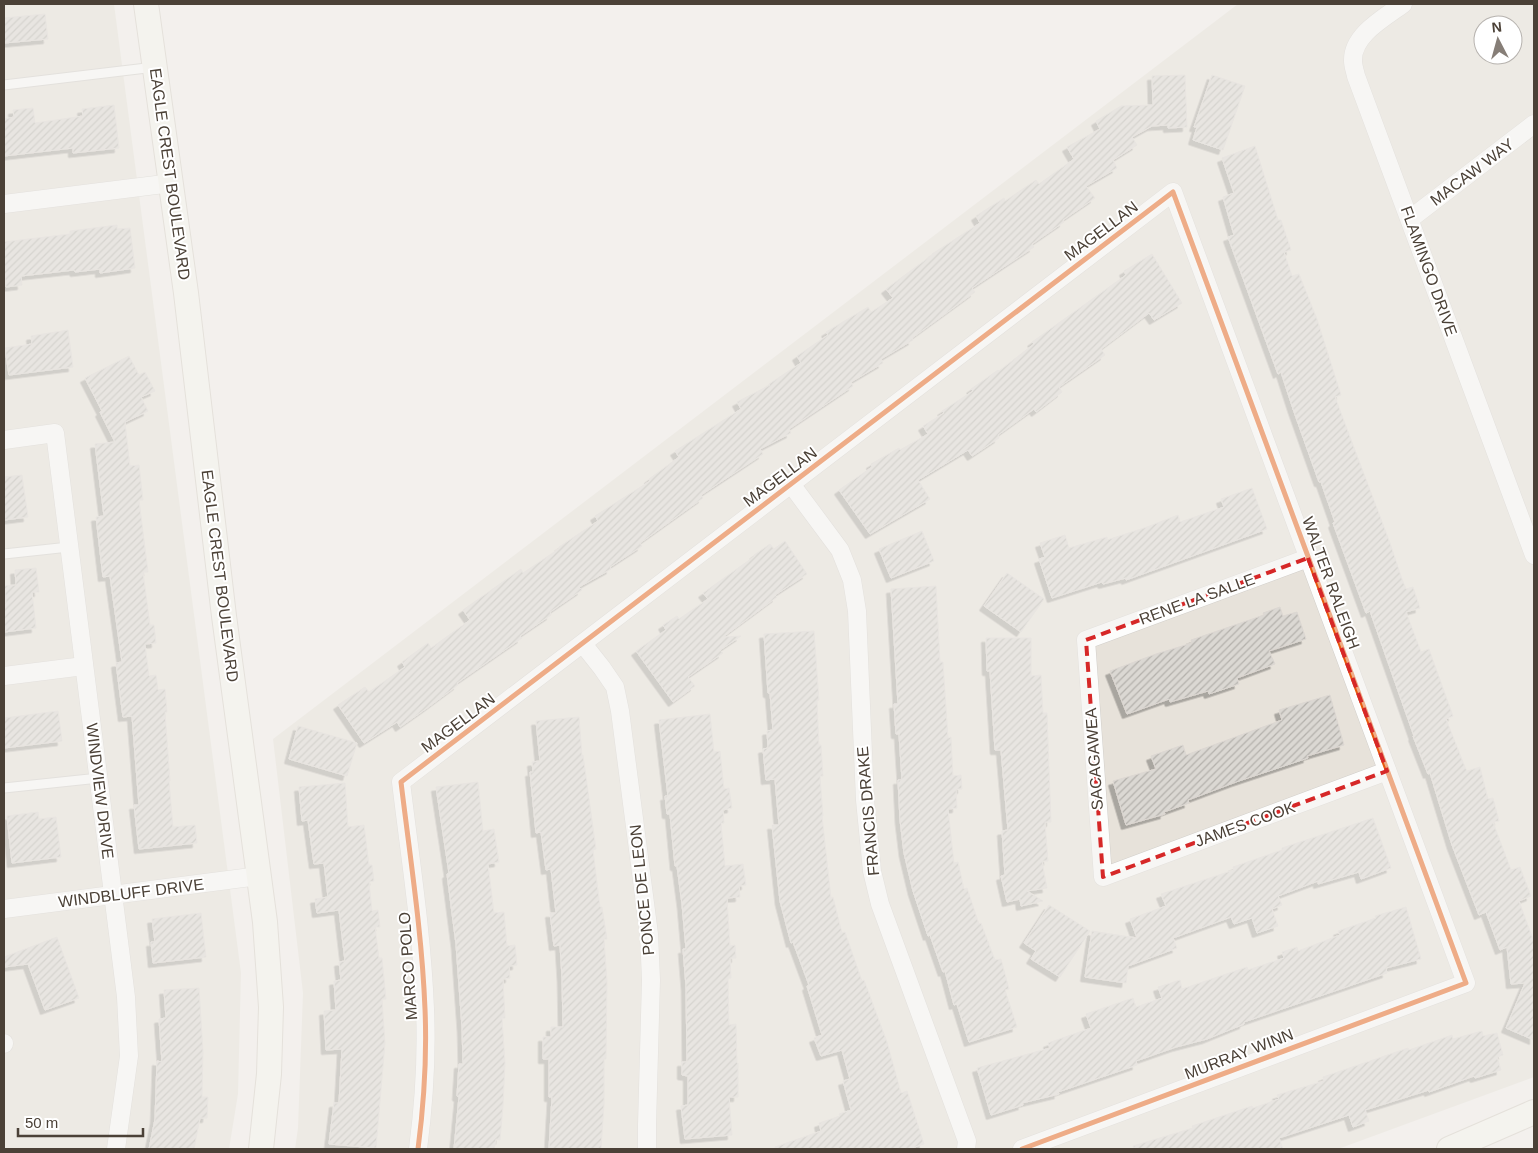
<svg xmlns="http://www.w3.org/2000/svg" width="1538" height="1153" viewBox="0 0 1538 1153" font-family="Helvetica,sans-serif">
	<defs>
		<pattern id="building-hatch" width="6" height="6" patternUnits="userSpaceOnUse" patternTransform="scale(1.25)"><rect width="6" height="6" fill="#dbd8d3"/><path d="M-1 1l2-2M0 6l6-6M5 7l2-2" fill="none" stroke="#b4b1ac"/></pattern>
		<filter id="shadow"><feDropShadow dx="-4.5" dy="4.5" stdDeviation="0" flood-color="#0004"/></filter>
	</defs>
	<rect width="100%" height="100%" fill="#f3f0ed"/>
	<!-- residential -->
	<g fill="#e7e2da" fill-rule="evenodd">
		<polygon points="4,4 114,4 241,973 238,1094 229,1149 4,1149"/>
		<path d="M1238 4H1534V1077L1338 1149H295L298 1128 303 993 273 739ZM1483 25H1513V55H1483Z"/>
	</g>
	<!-- building -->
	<g fill="url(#building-hatch)" stroke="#dcd7d2" filter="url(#shadow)">
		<polygon points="45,14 48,39 4,43 4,18"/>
		<polygon points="1185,75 1187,127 1168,128 1168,125 1152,126 1132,137 1137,145 1113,160 1117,168 1086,186 1095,198 1063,220 1064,222 1032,244 1034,247 972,288 975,292 912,338 913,340 881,359 883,363 851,382 853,386 789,429 791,433 760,449 763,454 701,495 703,498 640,543 642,546 610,567 611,569 579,587 582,590 550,612 551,615 520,636 522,638 457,683 458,685 427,708 400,727 397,722 364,743 338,705 365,687 369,692 405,667 402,662 428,643 431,648 470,620 463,610 521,569 523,573 560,548 559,547 598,521 595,516 650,481 649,479 679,457 675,451 741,409 737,402 770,385 769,384 801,363 797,356 828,335 826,332 868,307 871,312 893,298 886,289 932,255 932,254 980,223 976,216 1004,198 1005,201 1036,180 1039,184 1074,159 1067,147 1100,129 1096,121 1121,106 1153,105 1152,76"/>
		<polygon points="1212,75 1245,86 1223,150 1193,140 1197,127 1194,127"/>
		<polygon points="114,105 119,148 73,153 73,148 4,156 4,119 14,117 13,110 33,108 35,123 83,116 82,109"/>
		<polygon points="1255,146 1278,220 1281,220 1291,250 1284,252 1292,276 1299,274 1317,319 1341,395 1335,397 1390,543 1402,579 1406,589 1413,587 1420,608 1406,612 1421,652 1429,649 1453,716 1446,719 1465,767 1467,771 1480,767 1488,799 1493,798 1499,821 1493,822 1511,870 1520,867 1531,896 1519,901 1534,942 1534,1040 1506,1028 1525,983 1511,984 1507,947 1500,950 1486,912 1479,915 1452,845 1430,773 1428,774 1413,736 1414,736 1370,611 1366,613 1333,523 1335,522 1321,482 1319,482 1293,409 1281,372 1278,374 1228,237 1234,235 1223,197 1234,193 1222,158"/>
		<polygon points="117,225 117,229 130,228 135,268 100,273 100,269 75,272 74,270 21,276 22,285 6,287 4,272 4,242 70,234 70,231"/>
		<polygon points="1152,254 1182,303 1154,320 1149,313 1101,349 1105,355 1059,387 1062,392 1036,412 1034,409 998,435 999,438 972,456 968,450 918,480 930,499 870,534 839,490 872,467 871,464 899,448 900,450 928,434 923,426 944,413 942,411 973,391 971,389 998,370 999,371 1034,344 1032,342 1126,275 1124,271"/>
		<polygon points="68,330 73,367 9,375 5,348 32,344 31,336"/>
		<polygon points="129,356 139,375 145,372 155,391 141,397 148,411 125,422 130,466 139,465 143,500 139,500 148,572 143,572 150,625 154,625 156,643 145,644 149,676 156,675 158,690 165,689 167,712 165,712 170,781 169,781 173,827 195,825 197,843 139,849 134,805 139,805 132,716 123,717 116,663 122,662 110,576 103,577 96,517 104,516 95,444 115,442 100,412 102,411 85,378"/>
		<polygon points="22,475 28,517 4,520 4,477"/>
		<polygon points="1252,488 1267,529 1126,580 1126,578 1103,584 1102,582 1052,598 1039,559 1045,557 1040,543 1065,535 1069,548 1107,537 1107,540 1147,527 1178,515 1180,522 1224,507 1221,499"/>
		<polygon points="922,531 934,561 891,578 879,549"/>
		<polygon points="785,541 807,574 775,595 777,597 723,637 741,636 720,650 723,653 688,677 695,686 673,702 636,651 666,630 663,625 677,616 679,619 708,599 703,593 755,556 754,555 770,544 774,549"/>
		<polygon points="36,568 39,592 32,592 36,628 4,632 4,603 6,602 4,586 16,585 15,570"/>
		<polygon points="1007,573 1044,599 1021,632 984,606"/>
		<polygon points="936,586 940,662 943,662 948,738 951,737 953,776 961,775 962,789 956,789 957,808 948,809 954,863 958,862 964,889 967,888 979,924 981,923 995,960 1001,959 1009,989 1005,990 1017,1027 969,1042 957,1004 954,1005 945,971 943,972 930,935 928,936 913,891 904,853 900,820 898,780 902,780 899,734 896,734 894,704 898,704 891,589"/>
		<polygon points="1280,607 1283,616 1297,612 1306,639 1269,651 1275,664 1237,678 1239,684 1209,694 1208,691 1170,702 1169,699 1127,714 1110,671 1156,654 1192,643 1191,640 1264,615 1263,613"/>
		<polygon points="814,631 819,700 817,701 819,745 821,745 823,776 820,776 823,816 822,816 831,898 833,897 842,933 845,932 862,981 864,980 887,1042 901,1093 907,1091 924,1144 909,1149 775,1149 775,1147 821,1131 819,1123 840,1116 839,1114 851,1110 843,1081 850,1079 842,1050 821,1056 814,1038 822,1035 807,986 809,985 793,942 791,943 780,901 772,825 779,825 775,779 766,780 763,749 768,748 767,731 773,730 770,693 768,693 764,634"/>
		<polygon points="986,638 1031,638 1031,676 1041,675 1043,713 1047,713 1051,822 1045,822 1048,861 1042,861 1047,888 1027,891 1043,901 1021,906 1020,899 1007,902 1001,876 1005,875 1002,831 1008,830 1001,750 995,750 990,671 987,671"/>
		<polygon points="1330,695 1344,745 1307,756 1308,758 1236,782 1188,800 1189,803 1164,812 1165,814 1126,825 1113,781 1156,769 1151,756 1183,745 1186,755 1282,720 1279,710"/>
		<polygon points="58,711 62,741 4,748 4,718"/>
		<polygon points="710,714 714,752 720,751 724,789 729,788 732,808 723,810 724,823 721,823 725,866 743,864 746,885 739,886 740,897 727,898 730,946 735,945 736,958 730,958 731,978 728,978 729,1025 736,1024 737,1063 738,1063 738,1097 729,1097 732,1135 685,1139 681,1106 688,1105 688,1076 682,1075 682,1062 687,1062 686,986 683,949 686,949 682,904 677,866 675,866 670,814 667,814 665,796 668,796 659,720"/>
		<polygon points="579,717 582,756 583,755 596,849 593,850 600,907 602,907 607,939 604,939 607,981 606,1059 604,1059 604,1105 601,1149 549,1149 552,1097 549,1097 549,1059 543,1059 543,1037 551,1037 551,1027 563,1027 562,977 560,945 554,946 550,913 556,913 551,869 546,870 541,832 536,833 530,772 533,772 532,762 540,761 536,721"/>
		<polygon points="298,726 357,743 347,776 289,759"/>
		<polygon points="478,782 483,831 494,829 499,862 488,864 494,913 504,912 507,946 515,945 517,965 509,966 510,978 503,979 505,1018 502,1018 505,1063 503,1106 500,1140 496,1139 494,1149 454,1149 459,1097 457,1096 459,1064 463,1064 462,1027 456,944 447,874 449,873 436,787"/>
		<polygon points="345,783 348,827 364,825 369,865 372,865 374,881 369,882 372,911 378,910 380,927 375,927 379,958 382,958 386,999 382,999 385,1043 376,1148 329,1144 334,1103 339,1103 342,1049 326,1050 324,1011 336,1010 334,981 341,980 339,962 345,961 339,910 317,913 315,899 328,897 324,863 314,864 308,820 302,821 299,787"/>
		<polygon points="38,812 39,819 56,817 61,857 12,863 7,816"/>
		<polygon points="1373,818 1391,868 1361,879 1359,872 1318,884 1318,881 1278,896 1282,905 1272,909 1278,926 1257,933 1252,918 1234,924 1231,917 1173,938 1177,948 1128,966 1126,983 1085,977 1092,931 1137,938 1130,919 1166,906 1161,894 1234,870 1233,867 1282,850 1282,848 1297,843"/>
		<polygon points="1049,905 1090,931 1060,977 1031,959 1036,951 1024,943"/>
		<polygon points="1406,907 1421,959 1386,968 1387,973 1244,1022 1244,1024 1207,1039 1176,1047 1136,1061 1137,1065 1058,1092 1059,1094 1022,1103 1023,1105 991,1115 977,1068 1050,1048 1048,1043 1091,1028 1086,1014 1133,998 1136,1007 1162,998 1158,987 1171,983 1180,980 1182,989 1247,967 1248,970 1284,958 1282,952 1297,947 1298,951 1340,935 1338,931 1376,918 1375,916"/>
		<polygon points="201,913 206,957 153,963 151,942 155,942 152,919"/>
		<polygon points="57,937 79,998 45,1010 28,964 4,967 4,957"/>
		<polygon points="199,988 203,1052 202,1097 208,1097 207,1118 200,1118 194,1149 149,1149 155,1119 157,1061 162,1062 159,1019 166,1018 164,990"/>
		<polygon points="1482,1031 1483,1036 1497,1033 1503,1055 1497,1057 1501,1070 1475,1078 1474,1076 1429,1092 1429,1090 1365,1110 1369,1121 1353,1127 1349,1115 1279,1138 1283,1149 1134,1149 1133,1146 1193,1128 1192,1126 1252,1106 1253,1108 1279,1099 1277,1095 1324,1081 1323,1077 1370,1061 1408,1048 1409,1050 1452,1035 1453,1039"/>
	</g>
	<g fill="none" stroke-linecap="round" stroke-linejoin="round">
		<defs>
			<g id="lane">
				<polyline points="4,85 155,67"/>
				<polyline points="4,554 69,547"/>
				<polyline points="4,788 99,778"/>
			</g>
			<g id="street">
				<path d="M1403 4C1384 18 1352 35 1353 61 1353 66 1355 71 1356 76L1534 555"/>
				<polyline points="4,204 172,183"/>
				<polyline points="1410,219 1534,124"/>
				<polyline points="4,440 55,433 126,997 129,1056 116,1149"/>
				<polyline points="791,484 840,550 852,580 857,611 865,800 872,871 880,904 967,1141 966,1149"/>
				<polyline points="1308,558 1086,640 1103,877 1387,771"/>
				<polyline points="583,644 602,668 615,687 620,711 649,934 651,980 647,1125 647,1149"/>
				<polyline points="4,676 84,666"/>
				<polyline points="4,909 259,876"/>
				<polyline points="4,1044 4,1043"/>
				<path d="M418 1149C424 1103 427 1056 425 1009 422 933 410 857 401 782L1173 192 1466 983 1022 1149"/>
			</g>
			<g id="secondary">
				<polyline points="146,4 186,293 224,616 265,922 271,1007 269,1074 261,1149"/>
				<polyline points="1449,1149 1534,1112"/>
			</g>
		</defs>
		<!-- lane casing -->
		<use href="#lane" stroke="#d1ceca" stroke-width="11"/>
		<!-- street casing -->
		<use href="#street" stroke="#d1ceca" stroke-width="19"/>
		<!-- secondary casing -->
		<use href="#secondary" stroke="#d4cec5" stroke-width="26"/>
		<!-- lane -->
		<use href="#lane" stroke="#fdfdfc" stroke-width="9"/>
		<!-- street -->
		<use href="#street" stroke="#fdfdfc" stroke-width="18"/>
		<!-- secondary -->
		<use href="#secondary" stroke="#f7f5f0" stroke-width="24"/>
		<defs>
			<path id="cycleway" d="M418 1149C424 1103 427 1056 425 1009 422 933 410 857 401 782L1173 192 1466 983 1022 1149"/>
		</defs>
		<!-- cycleway casing -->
		<use href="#cycleway" stroke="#fff" stroke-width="8"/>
		<!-- cycleway -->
		<use href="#cycleway" stroke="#e8590c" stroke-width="5"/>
	</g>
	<!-- marked area -->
	<path d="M0 0H1538V1153H0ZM1308 558 1387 771 1103 877 1086 640Z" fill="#f3f0ed" fill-opacity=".55" fill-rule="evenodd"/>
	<path fill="none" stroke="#d62828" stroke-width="4" stroke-dasharray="10 6" stroke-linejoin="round" d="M1308 558 1387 771 1103 877 1086 640Z"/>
	<g text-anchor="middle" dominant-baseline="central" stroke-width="4" stroke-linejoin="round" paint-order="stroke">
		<!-- street labels -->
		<g font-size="16" fill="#4b4137" stroke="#fff">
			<text transform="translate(1472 172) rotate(-37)">MACAW WAY</text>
			<text transform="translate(170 174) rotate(82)">EAGLE CREST BOULEVARD</text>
			<text transform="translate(1101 231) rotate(-37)">MAGELLAN</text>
			<text transform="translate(1429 271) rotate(70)">FLAMINGO DRIVE</text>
			<text transform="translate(780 477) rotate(-37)">MAGELLAN</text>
			<text transform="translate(220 576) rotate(83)">EAGLE CREST BOULEVARD</text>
			<text transform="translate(1331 583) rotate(70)">WALTER RALEIGH</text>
			<text transform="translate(1197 599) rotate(-20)">RENE LA SALLE</text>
			<text transform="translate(458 723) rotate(-37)">MAGELLAN</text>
			<text transform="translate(1094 759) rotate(-94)">SACAGAWEA</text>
			<text transform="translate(100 791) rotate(83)">WINDVIEW DRIVE</text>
			<text transform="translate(868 811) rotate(-95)">FRANCIS DRAKE</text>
			<text transform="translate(1245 824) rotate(-20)">JAMES COOK</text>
			<text transform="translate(642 890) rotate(-96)">PONCE DE LEON</text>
			<text transform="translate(131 893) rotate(-7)">WINDBLUFF DRIVE</text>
			<text transform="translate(408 966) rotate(-94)">MARCO POLO</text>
			<text transform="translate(1239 1054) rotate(-21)">MURRAY WINN</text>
		</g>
	</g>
	<!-- border -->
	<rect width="1538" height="1153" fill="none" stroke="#4b4137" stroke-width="10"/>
	<!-- north arrow -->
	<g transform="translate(1498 40) rotate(354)"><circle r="24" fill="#ffffff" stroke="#b7b3af"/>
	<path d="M0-4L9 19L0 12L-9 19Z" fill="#867e77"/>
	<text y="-8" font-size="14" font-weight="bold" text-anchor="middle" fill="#4b4137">N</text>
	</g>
	<!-- scale -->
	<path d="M18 1128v8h125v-8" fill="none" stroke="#4b4137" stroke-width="2.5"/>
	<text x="25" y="1128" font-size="15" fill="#4b4137" stroke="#ffffff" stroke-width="4" paint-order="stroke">50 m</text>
</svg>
